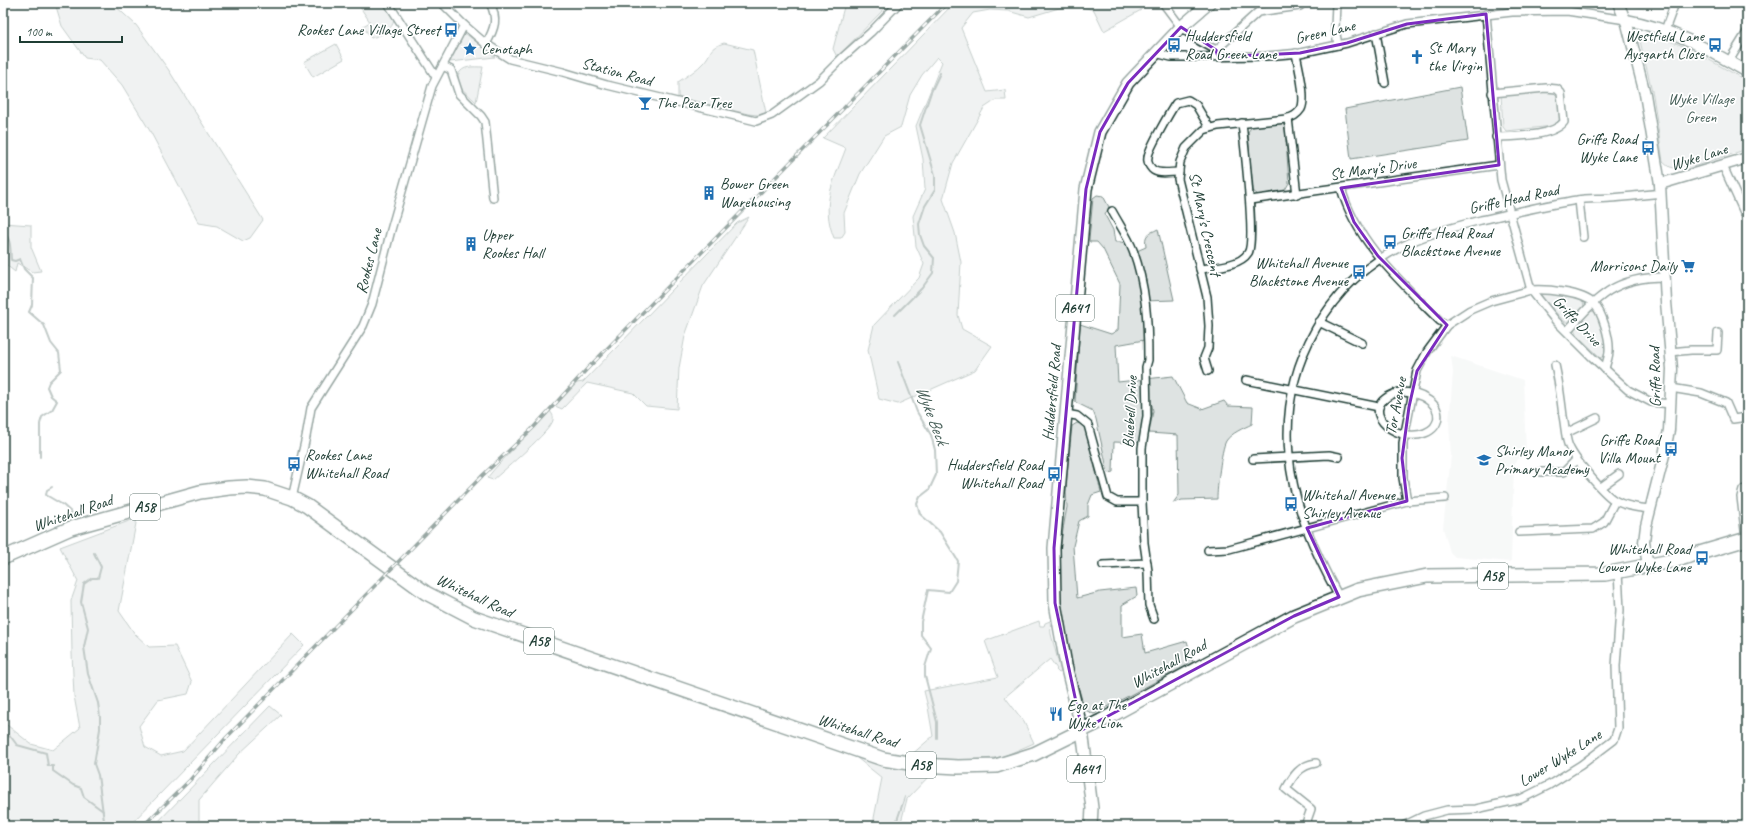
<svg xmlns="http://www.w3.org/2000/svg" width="1750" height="829" viewBox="0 0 1750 829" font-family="Caveat,sans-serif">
	<rect width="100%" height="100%" fill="#fff"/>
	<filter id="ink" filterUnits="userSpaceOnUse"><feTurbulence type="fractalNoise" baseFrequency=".025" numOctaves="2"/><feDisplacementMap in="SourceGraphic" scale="8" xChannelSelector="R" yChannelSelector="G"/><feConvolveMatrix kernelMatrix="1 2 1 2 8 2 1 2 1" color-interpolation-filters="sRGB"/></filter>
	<g filter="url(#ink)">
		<!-- built -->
		<g fill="#eef1f0">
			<polygon points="1629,3 1645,3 1644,10 1631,6"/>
			<polygon points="1451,356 1523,380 1526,450 1514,464 1511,562 1455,557 1450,552 1443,528 1451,456 1449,423 1453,372"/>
		</g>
		<!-- green -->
		<g fill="#dee3e2" stroke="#7e908b">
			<polygon points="55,3 112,3 136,25 168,69 263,220 250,238 243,241 217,226 199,223 150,131 122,85 100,60 85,58 62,26"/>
			<path d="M359 3H386C388 7 392 10 393 14 398 28 380 36 371 38L363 26 370 22 358 4Z"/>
			<polygon points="845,3 890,3 837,57 833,49"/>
			<path d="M954 3H1143L1141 10 1104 31 1094 10 1078 6 1059 8 1029 17 1008 11 990 10 973 13 961 28 987 92 1005 90 1006 100H996L984 108 953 163 943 199 955 233 961 262 958 315 962 329 992 346 975 370 898 404 879 399 868 350 874 325 919 278 924 264 916 246 913 216 925 189 923 159 916 126 942 62 937 57 922 75 910 95 901 127 884 136 860 174 844 213 845 232 841 238H834C820 203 834 181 846 148L823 138Z"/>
			<polygon points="1648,32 1688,48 1747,81 1747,149 1684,170 1670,167 1663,161 1653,95 1640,41 1643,35"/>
			<polygon points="465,33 495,57 450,62"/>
			<path d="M724 43 753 50 766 113 758 115 748 114 678 97V82C687 76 697 70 704 62 714 50 707 49 724 43Z"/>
			<polygon points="336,44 344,59 313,77 304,62"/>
			<path d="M483 67 476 102 459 86 458 75C463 65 473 67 483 67Z"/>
			<polygon points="1460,87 1468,141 1351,159 1345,109"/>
			<polygon points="1548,91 1557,93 1560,105 1560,119 1553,126 1506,131 1503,127 1501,95"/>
			<polygon points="1282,123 1285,127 1289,183 1285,190 1258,195 1252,190 1248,132 1252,126"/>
			<path d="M1097 195 1103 196 1109 207 1105 215 1113 230 1115 242C1125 241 1127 244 1132 253L1146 247C1144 234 1148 234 1158 229L1174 300 1144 301V340L1116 345 1118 382 1173 376 1187 403 1202 409 1224 401 1228 406 1253 407 1252 424C1244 428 1231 433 1226 441 1221 450 1217 488 1217 499L1182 500 1173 503 1179 495 1178 435 1149 433 1153 411 1152 405 1148 403 1142 432 1140 433 1139 443 1114 442 1113 472 1108 473 1096 419 1093 411 1075 402 1080 324 1111 334 1118 330 1120 284 1103 249 1097 242H1090L1089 240 1093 198Z"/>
			<polygon points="749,217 703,286 685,336 679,368 677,409 646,406 633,393 587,383 562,409 555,406 577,383 583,382 737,223"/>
			<polygon points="3,223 31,225 31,247 41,271 32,272 17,263 15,272 5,264 3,258"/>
			<polygon points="1543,292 1568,295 1583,302 1584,307 1572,322 1565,322 1540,296"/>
			<path d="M1590 311 1595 312C1602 327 1606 339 1605 356L1601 358 1577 335 1574 329Z"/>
			<path d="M550 411C552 414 554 416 553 420 552 430 504 470 493 480L487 478C506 454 530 434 550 411Z"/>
			<path d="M1077 423 1083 424 1085 428 1101 492 1092 495 1088 505V516L1079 521 1073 546 1077 598 1100 592 1136 588 1137 596 1122 605V637L1142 634 1145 653 1187 641 1193 662 1094 714 1085 710C1073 670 1061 627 1059 585 1058 559 1062 533 1067 507 1067 502 1066 497 1066 492 1067 470 1070 448 1072 426Z"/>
			<polygon points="137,518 119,611 135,634 149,647 175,646 192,682 188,694 158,700 139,726 145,747 161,756 183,751 293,634 304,645 129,826 3,826 3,722 31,744 53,750 80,728 74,696 72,653 71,601 78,581 60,547"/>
			<polygon points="1039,621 1040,626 1044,626 1045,623 1050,621 1051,634 1061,672 1059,673 1056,670 1057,669 1050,659 1005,697 1024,722 1034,743 1002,757 965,761 910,756 933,736 928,707 924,691 998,677 985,641"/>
			<polygon points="270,706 281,715 239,754 199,800 199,826 154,826"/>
			<polygon points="857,758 907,770 932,773 907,799 901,822 905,826 875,826 874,818 882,778"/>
		</g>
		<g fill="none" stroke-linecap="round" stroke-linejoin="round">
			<!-- stream -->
			<g stroke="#758883" stroke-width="2">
				<path d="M3 232C12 239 10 250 11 260L15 261 20 259 24 269 33 278 32 305 29 312 44 325 51 343 59 353 61 370 49 382 47 387 51 396 57 401 52 410 42 417 40 424V457"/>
				<polyline points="895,315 922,288 933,273 934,258 924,246 920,235 919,224 925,206 935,190 935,175 920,125 931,92 940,73"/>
				<polyline points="898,362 917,412 931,435 935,450 936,475 929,490 920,497 917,504 920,514 940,532 958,561 956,581 949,592 928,590 921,622 921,635 931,648 925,667 925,676 937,722 937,738"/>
				<polyline points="52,487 47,490 46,495 63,505 72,513"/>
				<polyline points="94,553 101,567 98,578 92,578 84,584 81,602 88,628 84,647 88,674 98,703 100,717 100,729 94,764 98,775 104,821 108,826 118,822 127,826"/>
				<polyline points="3,734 11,737 17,745 46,753 48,766 53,766 53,771 73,785 81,788 84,797 103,811"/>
				<polyline points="895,826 905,797"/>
			</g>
			<defs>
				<g id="street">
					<polyline points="388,3 436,77"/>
					<polyline points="442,3 464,25 486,44 510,59 563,72 607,85 756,121 772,115 819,81 843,57 871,32 899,3"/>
					<polyline points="1163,3 1181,27 1196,39 1216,50 1217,53"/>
					<polyline points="1336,3 1335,28 1338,45"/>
					<path d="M1486 14 1501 180 1531 290C1547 289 1582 292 1594 304 1602 312 1610 338 1609 351 1609 357 1606 363 1605 369"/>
					<polyline points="1665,30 1675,3"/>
					<polyline points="1376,33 1385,83"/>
					<path d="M486 44C495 28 498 19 490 3"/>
					<polyline points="1216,50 1258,12 1300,6"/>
					<polyline points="1155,53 1171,57 1192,57 1266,56 1300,53 1347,43 1407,24 1512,12 1567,11 1626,20"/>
					<polyline points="1729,61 1747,32"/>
					<polyline points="443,66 451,70 459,94 481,116 485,122 493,198"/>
					<path d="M1492 93 1546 88 1557 89 1561 93 1564 122C1552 137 1515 136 1496 137"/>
					<polyline points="1288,118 1297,195"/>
					<polyline points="1723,166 1747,219"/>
					<path d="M1179 172C1170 172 1158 175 1152 169 1149 166 1147 161 1148 157 1148 150 1171 110 1176 103L1188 100 1196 105 1209 127"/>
					<path d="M1341 188C1356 242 1401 282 1440 321L1447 325"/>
					<polyline points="1250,200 1499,165"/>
					<polyline points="1579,200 1583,237"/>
					<path d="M1112 211C1119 224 1128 237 1133 250 1146 286 1148 321 1148 360L1146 367 1147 416 1142 448V502L1144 543 1148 571 1149 605 1154 619"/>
					<path d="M1200 269C1215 267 1240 266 1248 253 1256 242 1244 142 1242 123"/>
					<polyline points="1319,322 1362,343"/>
					<path d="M1567 331C1598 296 1615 277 1665 277"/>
					<polyline points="1670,352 1691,350 1717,350 1718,333"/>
					<path d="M1555 365C1559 382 1561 399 1563 416 1565 425 1565 435 1568 444 1572 457 1603 493 1614 500 1624 506 1639 508 1650 509"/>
					<path d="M1208 371 1204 358 1208 348 1209 326 1207 297 1178 179 1180 162 1186 148 1204 130 1218 126 1286 119C1293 117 1297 115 1301 109 1307 98 1298 66 1296 53"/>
					<polyline points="1246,380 1379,407"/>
					<polyline points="1671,388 1701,393 1726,403 1733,419 1747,417"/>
					<path d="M1399 392C1409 392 1420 394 1428 400 1442 409 1441 427 1425 433 1394 445 1353 406 1399 392Z"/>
					<polyline points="1066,414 1077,416 1088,425 1108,497 1117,502 1142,502"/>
					<polyline points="1566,433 1597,418"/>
					<polyline points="1253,459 1329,455 1339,457"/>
					<polyline points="1541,472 1564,472 1576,460"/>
					<polyline points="1601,487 1619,474"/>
					<polyline points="292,498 306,437 311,408 363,326 372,304 391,230 432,86 464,25"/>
					<polyline points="1407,501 1403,478 1403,443 1417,371 1427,352 1447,325 1470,310 1491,301 1531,290 1556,321 1592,357 1628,390 1651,402 1671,404"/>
					<polyline points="1519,532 1593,529 1604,522 1615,501"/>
					<polyline points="1746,539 1741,497 1743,490 1747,488"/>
					<polyline points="1208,550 1229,549 1407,501 1445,498"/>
					<polyline points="1103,565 1147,563"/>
					<path d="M1339 597C1315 553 1293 505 1289 455 1281 365 1328 279 1411 242 1433 232 1458 226 1481 220 1513 213 1545 205 1577 200 1588 198 1599 199 1610 198 1627 197 1644 195 1661 193"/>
					<path d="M1305 826 1311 809 1286 789C1293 776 1300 765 1316 763"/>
					<polyline points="1403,826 1424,816 1447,810 1476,809 1521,799 1549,785 1581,765 1614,740 1618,728 1616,666 1620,610 1618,572"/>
				</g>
				<g id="secondary">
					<polyline points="1618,3 1627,24 1645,94 1660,184 1666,302 1672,369 1669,430 1664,455 1646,526 1644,542 1648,565"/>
					<path d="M1626 20C1671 28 1708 49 1747 72"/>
					<polyline points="1660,184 1747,158"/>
				</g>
				<polyline id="primary" points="1091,826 1092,808 1082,730 1066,665 1055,603 1054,548 1086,189 1100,132 1128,83 1181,27 1209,3"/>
				<polyline id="highway" points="3,558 71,528 200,492 229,488 247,487 265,489 292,498 307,506 426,593 474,618 883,759 922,765 958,767 996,766 1034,754 1101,721 1294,616 1358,590 1427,576 1605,574 1676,560 1747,539"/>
			</defs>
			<!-- street casing -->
			<use href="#street" stroke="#1f3d34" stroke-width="10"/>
			<!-- secondary casing -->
			<use href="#secondary" stroke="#1f3d34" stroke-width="13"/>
			<!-- primary casing -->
			<use href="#primary" stroke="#1f3d34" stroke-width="14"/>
			<!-- highway casing -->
			<use href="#highway" stroke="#1f3d34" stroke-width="16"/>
			<!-- street -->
			<use href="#street" stroke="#fff" stroke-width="7"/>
			<!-- secondary -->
			<use href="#secondary" stroke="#fff" stroke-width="10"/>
			<!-- primary -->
			<use href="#primary" stroke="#fff" stroke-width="11"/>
			<!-- highway -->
			<use href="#highway" stroke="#fff" stroke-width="13"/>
			<defs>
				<polyline id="rail" points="143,826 190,780 226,738 483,475 533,428 588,368 947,3"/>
			</defs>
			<!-- rail casing -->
			<use href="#rail" stroke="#1f3d34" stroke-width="3.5"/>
			<!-- rail -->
			<use href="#rail" stroke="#fff" stroke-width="2" stroke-dasharray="6" stroke-linecap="butt"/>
		</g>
	</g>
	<!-- marked area -->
	<path d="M0 0H1750V829H0ZM1486 14 1499 165 1341 188 1354 222 1378 256 1447 325 1417 371 1409 407 1402 458 1407 501 1307 528 1339 597 1294 616 1082 730 1055 603 1054 548 1086 189 1100 132 1128 83 1181 27 1216 50 1218 57 1300 53 1347 43 1407 24Z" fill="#fff" fill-opacity=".55" fill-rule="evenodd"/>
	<path fill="none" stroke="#7b2cbf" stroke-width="3" stroke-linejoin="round" d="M1486 14 1499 165 1341 188 1354 222 1378 256 1447 325 1417 371 1409 407 1402 458 1407 501 1307 528 1339 597 1294 616 1082 730 1055 603 1054 548 1086 189 1100 132 1128 83 1181 27 1216 50 1218 57 1300 53 1347 43 1407 24Z"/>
	<!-- icons -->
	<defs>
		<symbol id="bus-bare" viewBox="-9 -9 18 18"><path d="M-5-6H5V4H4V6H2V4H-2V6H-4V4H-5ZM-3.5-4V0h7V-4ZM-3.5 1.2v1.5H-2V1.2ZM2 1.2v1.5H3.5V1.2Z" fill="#1f6fb2" stroke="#fff" stroke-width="2.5" paint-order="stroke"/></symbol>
		<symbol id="sight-bare" viewBox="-9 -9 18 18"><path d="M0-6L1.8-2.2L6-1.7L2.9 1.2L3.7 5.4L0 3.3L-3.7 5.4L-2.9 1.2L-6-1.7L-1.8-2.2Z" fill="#1f6fb2" stroke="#fff" stroke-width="2.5" paint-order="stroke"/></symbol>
		<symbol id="church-bare" viewBox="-9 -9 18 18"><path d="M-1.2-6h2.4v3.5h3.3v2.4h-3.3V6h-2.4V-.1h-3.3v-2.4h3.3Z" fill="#1f6fb2" stroke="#fff" stroke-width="2.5" paint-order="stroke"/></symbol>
		<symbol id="bar-bare" viewBox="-9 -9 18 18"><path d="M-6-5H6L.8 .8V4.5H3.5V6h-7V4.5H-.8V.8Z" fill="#1f6fb2" stroke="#fff" stroke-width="2.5" paint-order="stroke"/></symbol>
		<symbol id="building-bare" viewBox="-9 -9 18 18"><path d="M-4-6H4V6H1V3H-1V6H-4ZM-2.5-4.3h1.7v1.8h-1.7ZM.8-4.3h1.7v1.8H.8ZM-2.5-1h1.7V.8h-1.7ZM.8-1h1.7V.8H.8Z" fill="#1f6fb2" stroke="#fff" stroke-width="2.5" paint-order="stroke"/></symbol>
		<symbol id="supermarket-bare" viewBox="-9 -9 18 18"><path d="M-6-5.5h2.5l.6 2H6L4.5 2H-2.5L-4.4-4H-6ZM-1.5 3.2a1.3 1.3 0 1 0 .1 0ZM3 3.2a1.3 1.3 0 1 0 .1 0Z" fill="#1f6fb2" stroke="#fff" stroke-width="2.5" paint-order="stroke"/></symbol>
		<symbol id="school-bare" viewBox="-9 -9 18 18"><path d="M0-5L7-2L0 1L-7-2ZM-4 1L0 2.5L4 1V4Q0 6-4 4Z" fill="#1f6fb2" stroke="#fff" stroke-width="2.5" paint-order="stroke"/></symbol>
		<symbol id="restaurant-bare" viewBox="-9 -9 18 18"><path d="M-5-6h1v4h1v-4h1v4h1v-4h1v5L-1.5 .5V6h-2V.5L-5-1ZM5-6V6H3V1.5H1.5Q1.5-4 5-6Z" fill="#1f6fb2" stroke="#fff" stroke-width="2.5" paint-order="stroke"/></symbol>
	</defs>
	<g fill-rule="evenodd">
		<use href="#bus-bare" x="441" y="20" width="20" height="20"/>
		<use href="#bus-bare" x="1164" y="35" width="20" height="20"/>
		<use href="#bus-bare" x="1705" y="35" width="20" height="20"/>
		<use href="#sight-bare" x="460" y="39" width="20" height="20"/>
		<use href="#church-bare" x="1407" y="47" width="20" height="20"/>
		<use href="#bar-bare" x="635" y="93" width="20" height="20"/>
		<use href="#bus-bare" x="1638" y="138" width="20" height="20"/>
		<use href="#building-bare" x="699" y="183" width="20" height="20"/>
		<use href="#bus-bare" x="1380" y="232" width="20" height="20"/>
		<use href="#building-bare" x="461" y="234" width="20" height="20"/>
		<use href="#supermarket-bare" x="1678" y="256" width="20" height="20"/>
		<use href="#bus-bare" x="1349" y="262" width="20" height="20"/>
		<use href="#bus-bare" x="1661" y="439" width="20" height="20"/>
		<use href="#school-bare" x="1474" y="450" width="20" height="20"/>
		<use href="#bus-bare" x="284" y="454" width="20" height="20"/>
		<use href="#bus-bare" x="1044" y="464" width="20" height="20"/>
		<use href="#bus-bare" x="1281" y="494" width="20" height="20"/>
		<use href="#bus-bare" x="1692" y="548" width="20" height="20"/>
		<use href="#restaurant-bare" x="1046" y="704" width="20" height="20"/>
	</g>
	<g text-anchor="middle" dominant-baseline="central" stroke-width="3.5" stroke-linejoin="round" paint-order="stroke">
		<!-- shield labels -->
		<g fill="#fff" stroke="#627771" stroke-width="1">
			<rect x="1056" y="295" width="38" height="26" rx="3"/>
			<rect x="130" y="494" width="30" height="26" rx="3"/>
			<rect x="1478" y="563" width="30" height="26" rx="3"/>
			<rect x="524" y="628" width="30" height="26" rx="3"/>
			<rect x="906" y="752" width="30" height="26" rx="3"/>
			<rect x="1067" y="756" width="38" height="26" rx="3"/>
		</g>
		<g font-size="15" font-weight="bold" fill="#1f3d34">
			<text x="1075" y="308">A641</text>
			<text x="145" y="507">A58</text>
			<text x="1493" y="576">A58</text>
			<text x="539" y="641">A58</text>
			<text x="921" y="765">A58</text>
			<text x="1086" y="769">A641</text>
		</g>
		<!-- poi labels -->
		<g font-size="16" fill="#1f3d34" stroke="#fff" text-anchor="start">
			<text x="440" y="30" text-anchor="end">Rookes Lane Village Street</text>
			<text x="1185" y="36">Huddersfield<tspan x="1185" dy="18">Road Green Lane</tspan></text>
			<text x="1704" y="36" text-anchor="end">Westfield Lane<tspan x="1704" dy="18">Aysgarth Close</tspan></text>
			<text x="1428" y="48">St Mary<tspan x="1428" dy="18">the Virgin</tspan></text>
			<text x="481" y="49">Cenotaph</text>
			<text x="656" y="103">The Pear Tree</text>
			<text x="1637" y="139" text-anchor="end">Griffe Road<tspan x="1637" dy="18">Wyke Lane</tspan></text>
			<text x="720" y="184">Bower Green<tspan x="720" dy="18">Warehousing</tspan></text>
			<text x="1401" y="233">Griffe Head Road<tspan x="1401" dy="18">Blackstone Avenue</tspan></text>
			<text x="482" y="235">Upper<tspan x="482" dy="18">Rookes Hall</tspan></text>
			<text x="1348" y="263" text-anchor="end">Whitehall Avenue<tspan x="1348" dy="18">Blackstone Avenue</tspan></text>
			<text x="1677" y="266" text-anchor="end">Morrisons Daily</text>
			<text x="1660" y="440" text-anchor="end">Griffe Road<tspan x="1660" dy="18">Villa Mount</tspan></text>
			<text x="1495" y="451">Shirley Manor<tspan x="1495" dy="18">Primary Academy</tspan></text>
			<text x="305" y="455">Rookes Lane<tspan x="305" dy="18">Whitehall Road</tspan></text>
			<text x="1043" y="465" text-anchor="end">Huddersfield Road<tspan x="1043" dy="18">Whitehall Road</tspan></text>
			<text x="1302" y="495">Whitehall Avenue<tspan x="1302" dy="18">Shirley Avenue</tspan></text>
			<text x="1691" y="549" text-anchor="end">Whitehall Road<tspan x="1691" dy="18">Lower Wyke Lane</tspan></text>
			<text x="1067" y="705">Ego at The<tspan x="1067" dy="18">Wyke Lion</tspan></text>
		</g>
		<!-- street labels -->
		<g font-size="16" fill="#1f3d34" stroke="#fff">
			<text transform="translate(1325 32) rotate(-13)">Green Lane</text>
			<text transform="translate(617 72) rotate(15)">Station Road</text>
			<text transform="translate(1699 157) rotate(-17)">Wyke Lane</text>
			<text transform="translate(1373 169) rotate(-8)">St Mary's Drive</text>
			<text transform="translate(1514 199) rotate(-12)">Griffe Head Road</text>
			<text transform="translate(1205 224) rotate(78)">St Mary's Crescent</text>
			<text transform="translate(369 261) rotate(-76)">Rookes Lane</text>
			<text transform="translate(1577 321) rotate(47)">Griffe Drive</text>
			<text transform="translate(1655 377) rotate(-91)">Griffe Road</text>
			<text transform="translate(1052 393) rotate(-85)">Huddersfield Road</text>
			<text transform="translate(1396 406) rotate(-79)">Tor Avenue</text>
			<text transform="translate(1130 412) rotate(-87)">Bluebell Drive</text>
			<text transform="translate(73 513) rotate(-19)">Whitehall Road</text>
			<text transform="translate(475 596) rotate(25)">Whitehall Road</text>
			<text transform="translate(1169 664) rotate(-29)">Whitehall Road</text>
			<text transform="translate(858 731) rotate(17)">Whitehall Road</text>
			<text transform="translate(1560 758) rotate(-32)">Lower Wyke Lane</text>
		</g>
		<!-- park labels -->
		<g font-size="16" fill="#455e57" stroke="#fff">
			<text x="1701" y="99">Wyke Village<tspan x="1701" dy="18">Green</tspan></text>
		</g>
		<!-- water labels -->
		<g font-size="17" font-style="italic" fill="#4a625b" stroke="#fff">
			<text transform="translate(932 415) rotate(69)">Wyke Beck</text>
		</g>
	</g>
	<!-- margin -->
	<rect width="1750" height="829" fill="none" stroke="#fff" stroke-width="16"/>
	<rect x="8" y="8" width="1734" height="813" fill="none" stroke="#1f3d34" stroke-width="1.5" filter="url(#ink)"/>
	<!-- scale -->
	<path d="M20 36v6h102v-6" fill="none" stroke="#1f3d34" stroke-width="2"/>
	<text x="26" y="36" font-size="12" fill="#1f3d34" stroke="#ffffff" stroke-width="3" paint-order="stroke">100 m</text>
</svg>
